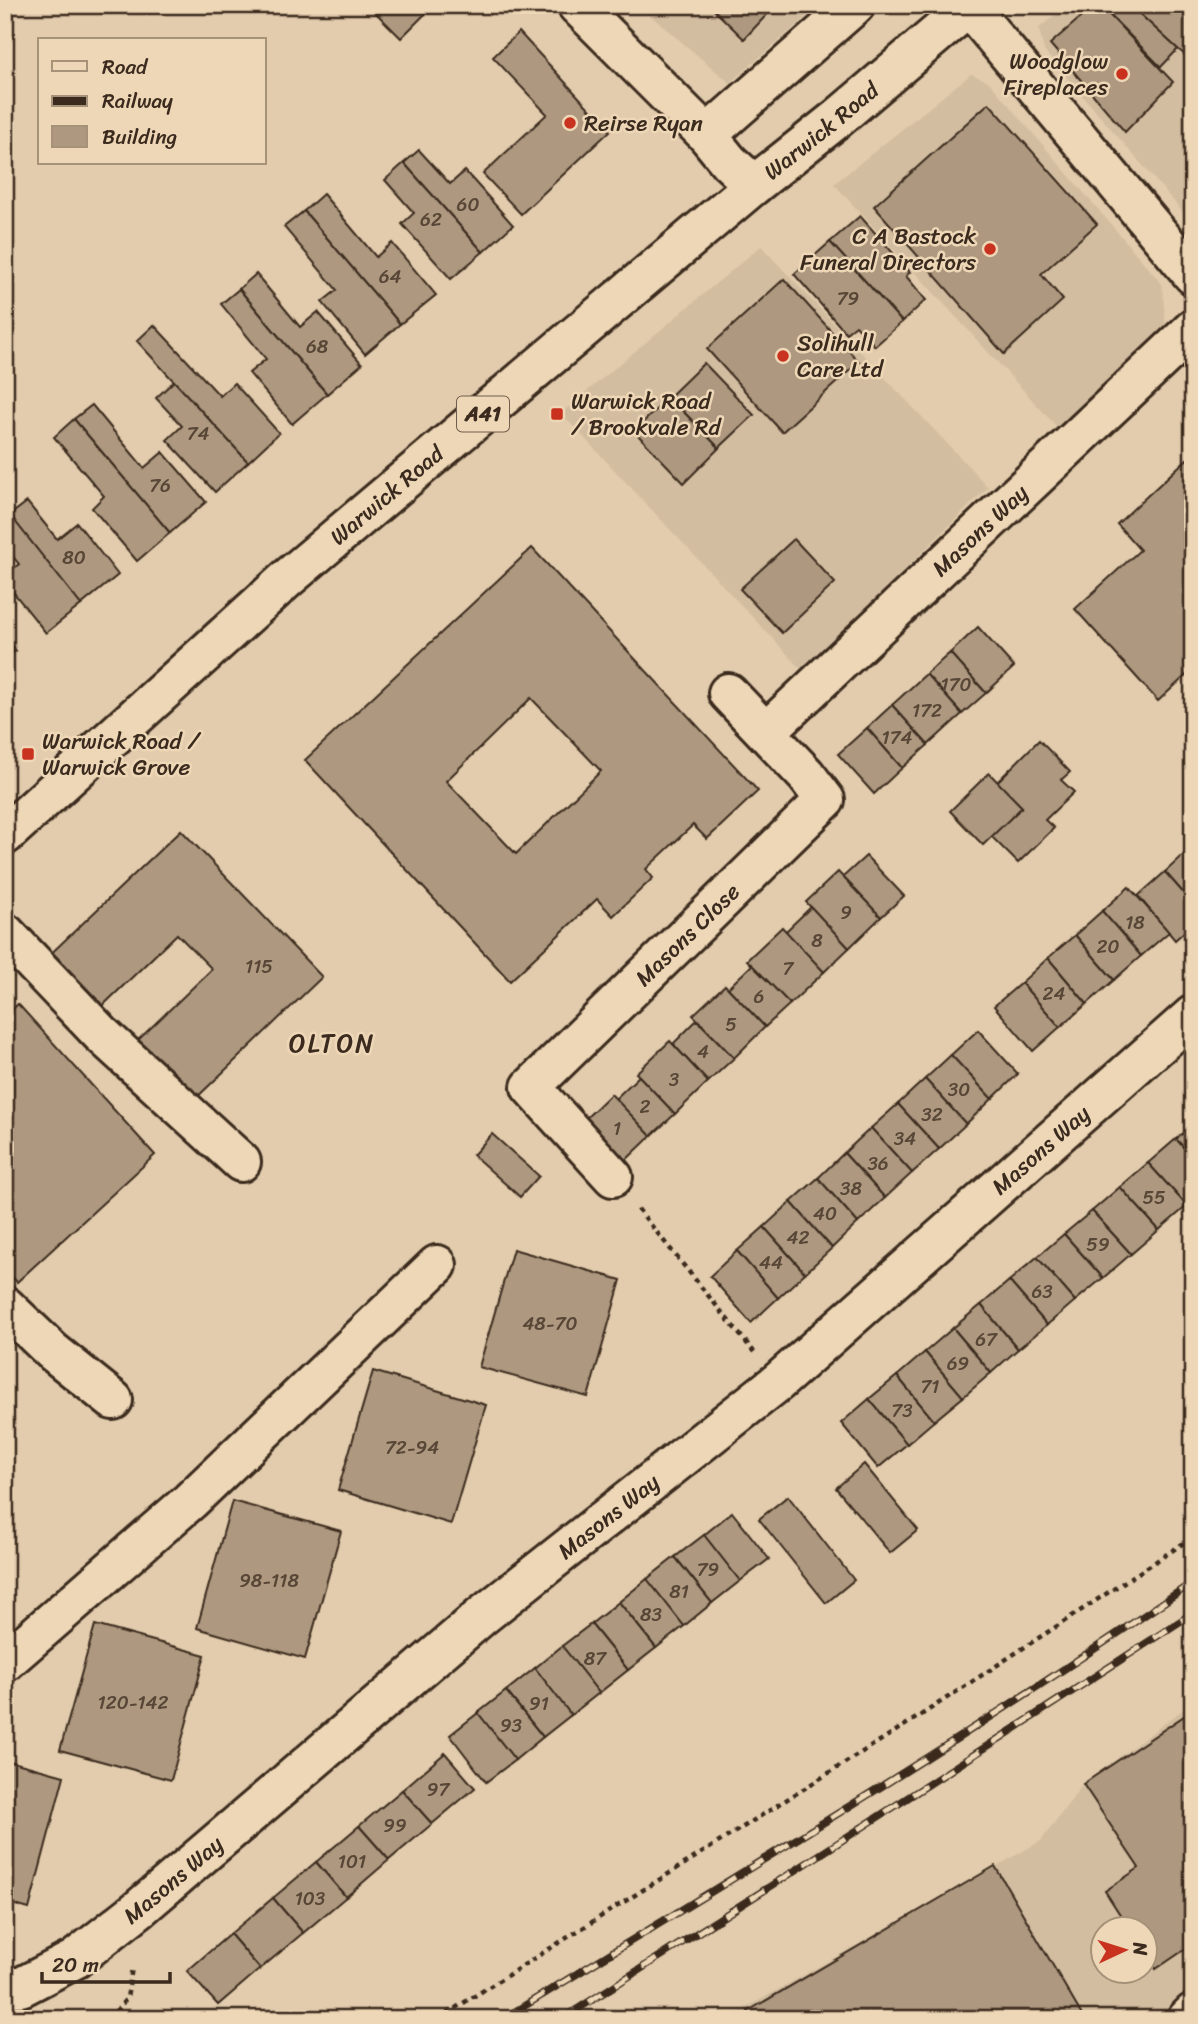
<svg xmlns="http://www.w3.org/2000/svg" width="1198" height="2024" viewBox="0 0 1198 2024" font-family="Sriracha,sans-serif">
	<rect width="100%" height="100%" fill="#e2ccad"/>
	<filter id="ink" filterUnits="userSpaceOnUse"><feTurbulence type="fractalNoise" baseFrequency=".0143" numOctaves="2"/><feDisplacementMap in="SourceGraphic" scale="14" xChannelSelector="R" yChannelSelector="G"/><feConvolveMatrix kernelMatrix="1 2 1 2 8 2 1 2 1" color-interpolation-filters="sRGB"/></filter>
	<g filter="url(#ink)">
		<!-- built -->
		<g fill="#d2bda0" fill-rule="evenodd">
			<polygon points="638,5 820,5 730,83"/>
			<polygon points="1068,5 1193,5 1193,224 1044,51 1039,28"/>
			<polygon points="971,74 988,81 1162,284 1166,328 1057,427 834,184"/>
			<polygon points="761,246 988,487 803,671 561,413"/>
			<path d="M1193 1702V2019H726L1041 1841 1083 1784ZM1104 1930H1146V1972H1104Z"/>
		</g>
		<!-- building -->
		<g fill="#ae9980" stroke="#3b2a1e" stroke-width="2" fill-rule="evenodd">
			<polygon points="368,5 434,5 401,38"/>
			<polygon points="709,5 776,5 744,39"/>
			<polygon points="1095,5 1100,5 1173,82 1125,132 1050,44"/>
			<polygon points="1100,5 1130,5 1178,49 1161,67"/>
			<polygon points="1130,5 1193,5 1193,59 1191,60 1178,49"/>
			<polygon points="519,32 610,131 521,214 483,174 547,114 493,57"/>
			<polygon points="989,103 1097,224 1041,274 1063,300 1004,354 874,206"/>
			<polygon points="419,150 450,184 465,171 513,225 483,252 404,163"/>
			<polygon points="404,163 483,252 451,279 402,224 414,213 385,180"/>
			<polygon points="323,194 376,257 392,243 436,295 400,324 304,211"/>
			<polygon points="304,211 400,324 365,354 322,302 337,290 284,227"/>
			<polygon points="860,216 910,272 906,276 926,300 902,322 830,242"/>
			<polygon points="830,242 902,322 875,346 856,325 846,333 794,274"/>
			<polygon points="256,274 300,327 318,312 362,364 327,394 239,289"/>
			<polygon points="784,279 859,362 782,432 707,349"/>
			<polygon points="239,289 327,394 292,424 249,373 266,359 221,304"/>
			<polygon points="154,325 220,396 234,383 279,433 248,462 137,341"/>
			<polygon points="704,363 754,415 719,448 669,397"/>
			<polygon points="174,381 248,462 215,492 167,440 182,426 156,398"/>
			<polygon points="669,397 719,448 684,483 634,431"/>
			<polygon points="92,405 144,468 163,452 206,502 170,533 74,419"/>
			<polygon points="74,419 170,533 137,561 92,508 104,496 54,437"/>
			<polygon points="1187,459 1193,465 1193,669 1158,701 1075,609 1140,550 1117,524"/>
			<polygon points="27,502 57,539 77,523 118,575 81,605 10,515"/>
			<polygon points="10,515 81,605 46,633 5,582 5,575 19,564 5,547 5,519"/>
			<polygon points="794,539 835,583 782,633 740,589"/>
			<path d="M532 548 758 791 707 839 693 825 646 869 653 878 613 916 597 899 510 981 305 760ZM531 698 601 771 516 854 446 781Z"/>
			<polygon points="978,627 1014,667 986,693 950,653"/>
			<polygon points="5,635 16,651 5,657"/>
			<polygon points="950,653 986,693 962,714 926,674"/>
			<polygon points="926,674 962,714 928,745 892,705"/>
			<polygon points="892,705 928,745 902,768 867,728"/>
			<polygon points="867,728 902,768 874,794 838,754"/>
			<polygon points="1039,740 1070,772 1061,780 1074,792 1045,820 1054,828 1018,863 991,836 1022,807 997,782"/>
			<polygon points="989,773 1022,807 983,845 950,811"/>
			<polygon points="181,830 322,977 191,1103 135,1043 212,969 177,934 93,1015 42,962"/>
			<polygon points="1191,848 1193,849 1193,904 1165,872"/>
			<polygon points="866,856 904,896 881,917 843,877"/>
			<polygon points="838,872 881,917 849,948 806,902"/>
			<polygon points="1165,872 1193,904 1193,924 1175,940 1138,896"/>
			<polygon points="1129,887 1169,932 1141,956 1102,911"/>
			<polygon points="811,907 849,948 824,972 785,932"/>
			<polygon points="1102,911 1141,956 1114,980 1075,935"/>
			<polygon points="782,927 824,972 790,1004 747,960"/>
			<polygon points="1075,935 1114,980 1087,1004 1048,958"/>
			<polygon points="1048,958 1087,1004 1060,1027 1021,983"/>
			<polygon points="752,965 790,1004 765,1027 728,988"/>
			<polygon points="1021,983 1060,1027 1033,1051 994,1006"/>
			<polygon points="725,985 765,1027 734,1058 693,1015"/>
			<polygon points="18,1004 155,1155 17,1282 5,1270 5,1016"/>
			<polygon points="697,1020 734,1058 708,1082 673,1044"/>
			<polygon points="978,1030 1018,1074 992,1099 951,1055"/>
			<polygon points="670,1041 708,1082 675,1114 636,1073"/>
			<polygon points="951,1055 992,1099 966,1124 925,1079"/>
			<polygon points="639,1076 675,1114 651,1136 615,1099"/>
			<polygon points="925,1079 966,1124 939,1149 898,1104"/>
			<polygon points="611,1094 651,1136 624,1162 584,1120"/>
			<polygon points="898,1104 939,1149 912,1173 871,1128"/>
			<polygon points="1193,1125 1193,1158 1176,1139"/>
			<polygon points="871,1128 912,1173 885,1198 844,1153"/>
			<polygon points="492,1134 539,1176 520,1197 473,1155"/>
			<polygon points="1176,1139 1193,1158 1193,1202 1187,1206 1148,1163"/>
			<polygon points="844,1153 885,1198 858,1223 818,1178"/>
			<polygon points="1148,1163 1187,1206 1159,1230 1120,1187"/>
			<polygon points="818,1178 858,1223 832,1248 791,1202"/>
			<polygon points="1120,1187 1159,1230 1131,1254 1092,1211"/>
			<polygon points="791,1202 832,1248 805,1273 764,1227"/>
			<polygon points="1092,1211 1131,1254 1103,1278 1064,1234"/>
			<polygon points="764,1227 805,1273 778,1298 737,1251"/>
			<polygon points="1064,1234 1103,1278 1075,1301 1037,1257"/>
			<polygon points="513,1249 621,1280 588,1397 479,1367"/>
			<polygon points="737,1251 778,1298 751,1323 710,1276"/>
			<polygon points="1037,1257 1075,1301 1047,1325 1009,1281"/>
			<polygon points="1009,1281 1047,1325 1018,1349 981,1305"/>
			<polygon points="981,1305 1018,1349 991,1373 953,1328"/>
			<polygon points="953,1328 991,1373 963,1397 925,1352"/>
			<polygon points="925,1352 963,1397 934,1421 897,1376"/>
			<polygon points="373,1371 486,1405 451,1524 338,1490"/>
			<polygon points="897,1376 934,1421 907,1444 869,1399"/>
			<polygon points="869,1399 907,1444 878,1468 841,1423"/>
			<polygon points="864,1464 918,1530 890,1553 836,1488"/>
			<polygon points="788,1496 854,1580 826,1603 759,1519"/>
			<polygon points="232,1501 341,1531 305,1659 197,1628"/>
			<polygon points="732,1512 769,1559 740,1581 704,1535"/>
			<polygon points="704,1535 740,1581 712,1603 675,1557"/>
			<polygon points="675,1557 712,1603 684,1626 647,1579"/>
			<polygon points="647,1579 684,1626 656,1648 619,1602"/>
			<polygon points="619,1602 656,1648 628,1670 591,1624"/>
			<polygon points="591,1624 628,1670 599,1693 562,1646"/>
			<polygon points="95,1625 205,1655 171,1780 60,1750"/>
			<polygon points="562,1646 599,1693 571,1715 535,1668"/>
			<polygon points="535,1668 571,1715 543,1737 506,1691"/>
			<polygon points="506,1691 543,1737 515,1760 478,1713"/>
			<polygon points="1193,1710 1193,1944 1156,1969 1146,1952 1146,1930 1130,1930 1105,1891 1139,1868 1083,1784"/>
			<polygon points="478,1713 515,1760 486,1782 450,1735"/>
			<polygon points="445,1753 475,1788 432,1824 402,1790"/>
			<polygon points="5,1760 64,1776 29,1909 5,1902"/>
			<polygon points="402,1790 432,1824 389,1860 359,1826"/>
			<polygon points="359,1826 389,1860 346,1897 316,1862"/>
			<polygon points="316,1862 346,1897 303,1933 273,1898"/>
			<polygon points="995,1866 1084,2019 753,2019 748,2011"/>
			<polygon points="273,1898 303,1933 260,1969 230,1934"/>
			<polygon points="230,1934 260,1969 218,2005 187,1971"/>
		</g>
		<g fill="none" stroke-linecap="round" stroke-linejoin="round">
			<defs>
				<g id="minor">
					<polyline points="577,5 707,135 729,162 754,185"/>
					<polyline points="969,7 1193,275"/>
					<polyline points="707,135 855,5"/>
					<path id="s1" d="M766 732 1193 329"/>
					<polyline points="5,933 101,1034 241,1162"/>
					<path id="s2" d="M613 1177 531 1087 825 800 806 775 728 693"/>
					<polyline points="5,1306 52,1351 113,1400"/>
					<polyline points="5,1662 190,1501 437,1265"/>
					<path id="s3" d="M5 1987H21L75 1959 140 1908 482 1616 778 1382 1193 1015"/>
					<polyline points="1187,2019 1193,2013"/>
				</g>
				<g id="highway">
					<path id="s4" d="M5 835 288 578 754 185 838 118 971 5"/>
				</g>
			</defs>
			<!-- minor casing -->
			<use href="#minor" stroke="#3b2a1e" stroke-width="44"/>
			<!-- highway casing -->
			<use href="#highway" stroke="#3b2a1e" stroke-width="44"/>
			<!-- path -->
			<g stroke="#3b2a1e" stroke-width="4.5" stroke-dasharray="5 5" stroke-linecap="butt">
				<polyline points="638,1209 754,1352"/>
				<polyline points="109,2019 127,1998 132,1968"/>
				<polyline points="438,2019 921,1715 1193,1537"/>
			</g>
			<!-- minor -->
			<use href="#minor" stroke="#edd7b6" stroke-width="38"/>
			<!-- highway -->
			<use href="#highway" stroke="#edd7b6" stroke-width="38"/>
			<defs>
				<g id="rail">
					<path d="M503 2019C735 1877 969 1737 1193 1582"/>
					<polyline points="562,2019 793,1872 1193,1613"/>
				</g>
			</defs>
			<!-- rail casing -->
			<use href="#rail" stroke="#3b2a1e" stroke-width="8"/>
			<!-- rail -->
			<use href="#rail" stroke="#edd7b6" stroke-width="5" stroke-dasharray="16" stroke-linecap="butt"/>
		</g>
	</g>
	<!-- markers -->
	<g fill="#c8321e" stroke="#edd7b6" stroke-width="2.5">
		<circle cx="1122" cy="74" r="7"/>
		<circle cx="570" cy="123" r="7"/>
		<circle cx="990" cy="249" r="7"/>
		<circle cx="783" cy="356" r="7"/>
		<rect x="550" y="407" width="14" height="14" rx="3.5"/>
		<rect x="21" y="747" width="14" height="14" rx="3.5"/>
	</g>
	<g text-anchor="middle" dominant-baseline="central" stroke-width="5" stroke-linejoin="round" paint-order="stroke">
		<!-- number labels -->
		<g font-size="19" fill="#584636">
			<text x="468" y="204">60</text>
			<text x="431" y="219">62</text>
			<text x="390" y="276">64</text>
			<text x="848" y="298">79</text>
			<text x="317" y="346">68</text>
			<text x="198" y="433">74</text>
			<text x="160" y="485">76</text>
			<text x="74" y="557">80</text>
			<text x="956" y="684">170</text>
			<text x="927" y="710">172</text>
			<text x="897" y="737">174</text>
			<text x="846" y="912">9</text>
			<text x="1135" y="922">18</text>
			<text x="817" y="940">8</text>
			<text x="1108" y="946">20</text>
			<text x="259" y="966">115</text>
			<text x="788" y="968">7</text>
			<text x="1054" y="993">24</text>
			<text x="759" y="996">6</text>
			<text x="731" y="1024">5</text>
			<text x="703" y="1051">4</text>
			<text x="674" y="1079">3</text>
			<text x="959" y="1089">30</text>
			<text x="645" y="1106">2</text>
			<text x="932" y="1114">32</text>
			<text x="617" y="1128">1</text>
			<text x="905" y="1138">34</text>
			<text x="878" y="1163">36</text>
			<text x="851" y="1188">38</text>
			<text x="1154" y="1197">55</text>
			<text x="825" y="1213">40</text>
			<text x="798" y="1237">42</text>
			<text x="1098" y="1244">59</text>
			<text x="771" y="1262">44</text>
			<text x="1042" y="1291">63</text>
			<text x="550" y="1323">48-70</text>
			<text x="986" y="1339">67</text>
			<text x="958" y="1363">69</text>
			<text x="930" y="1386">71</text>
			<text x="902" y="1410">73</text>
			<text x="412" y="1447">72-94</text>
			<text x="708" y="1569">79</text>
			<text x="269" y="1580">98-118</text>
			<text x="679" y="1591">81</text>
			<text x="651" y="1614">83</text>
			<text x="595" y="1658">87</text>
			<text x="133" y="1702">120-142</text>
			<text x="539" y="1703">91</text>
			<text x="511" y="1725">93</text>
			<text x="438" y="1789">97</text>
			<text x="395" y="1825">99</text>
			<text x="352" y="1861">101</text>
			<text x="310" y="1898">103</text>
		</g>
		<!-- shield labels -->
		<rect fill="#edd7b6" stroke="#705e4c" stroke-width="2" x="457" y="396.5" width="52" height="35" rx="5"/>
		<g font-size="21" font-weight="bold" fill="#3b2a1e">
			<text x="483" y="414">A41</text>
		</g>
		<!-- poi labels -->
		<g font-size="23" fill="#3b2a1e" stroke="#edd7b6" text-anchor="start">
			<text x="1108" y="61" text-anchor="end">Woodglow<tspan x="1108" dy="26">Fireplaces</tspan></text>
			<text x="584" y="123">Reirse Ryan</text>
			<text x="976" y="236" text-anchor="end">C A Bastock<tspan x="976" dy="26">Funeral Directors</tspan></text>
			<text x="797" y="343">Solihull<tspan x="797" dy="26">Care Ltd</tspan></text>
			<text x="571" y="401">Warwick Road<tspan x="571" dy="26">/ Brookvale Rd</tspan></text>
			<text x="42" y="741">Warwick Road /<tspan x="42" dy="26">Warwick Grove</tspan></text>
		</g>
		<!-- street labels -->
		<g font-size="23" fill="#3b2a1e" stroke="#edd7b6">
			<text stroke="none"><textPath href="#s4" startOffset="1078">Warwick Road</textPath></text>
			<text stroke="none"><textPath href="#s4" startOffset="511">Warwick Road</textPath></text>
			<text stroke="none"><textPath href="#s1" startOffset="294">Masons Way</textPath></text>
			<text stroke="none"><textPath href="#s2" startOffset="340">Masons Close</textPath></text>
			<text stroke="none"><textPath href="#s3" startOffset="1337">Masons Way</textPath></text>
			<text stroke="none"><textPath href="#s3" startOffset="770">Masons Way</textPath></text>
			<text stroke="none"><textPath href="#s3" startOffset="203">Masons Way</textPath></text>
		</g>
		<!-- quarter labels -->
		<g font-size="26" letter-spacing="2" fill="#3b2a1e" stroke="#edd7b6">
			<text x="332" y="1043">OLTON</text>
		</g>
	</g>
	<!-- margin -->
	<rect width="1198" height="2024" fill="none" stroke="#edd7b6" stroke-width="28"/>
	<rect x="14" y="14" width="1170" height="1996" fill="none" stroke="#3b2a1e" stroke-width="2.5" filter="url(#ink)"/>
	<!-- legend -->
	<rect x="38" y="38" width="228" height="126" fill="#edd7b6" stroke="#a69279" stroke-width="2"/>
	<rect x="52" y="61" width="35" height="10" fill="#edd7b6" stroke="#a69279" stroke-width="2"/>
	<text x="102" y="74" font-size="21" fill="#3b2a1e">Road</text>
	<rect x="52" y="96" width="35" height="10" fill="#3b2a1e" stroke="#a69279" stroke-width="2"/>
	<text x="102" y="108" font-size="21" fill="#3b2a1e">Railway</text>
	<rect x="52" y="126" width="35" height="21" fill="#ae9980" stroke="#a69279" stroke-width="2"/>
	<text x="102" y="144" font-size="21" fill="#3b2a1e">Building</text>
	<!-- north arrow -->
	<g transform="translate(1124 1950) rotate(86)"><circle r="33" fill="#edd7b6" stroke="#a69279" stroke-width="2"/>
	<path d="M0-5L12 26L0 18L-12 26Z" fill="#c8321e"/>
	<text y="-10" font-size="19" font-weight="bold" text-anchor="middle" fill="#3b2a1e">N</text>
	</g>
	<!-- scale -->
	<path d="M42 1972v10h128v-10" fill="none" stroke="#3b2a1e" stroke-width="3.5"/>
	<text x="52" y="1972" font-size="21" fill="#3b2a1e" stroke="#edd7b6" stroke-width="5" paint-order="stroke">20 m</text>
</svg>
